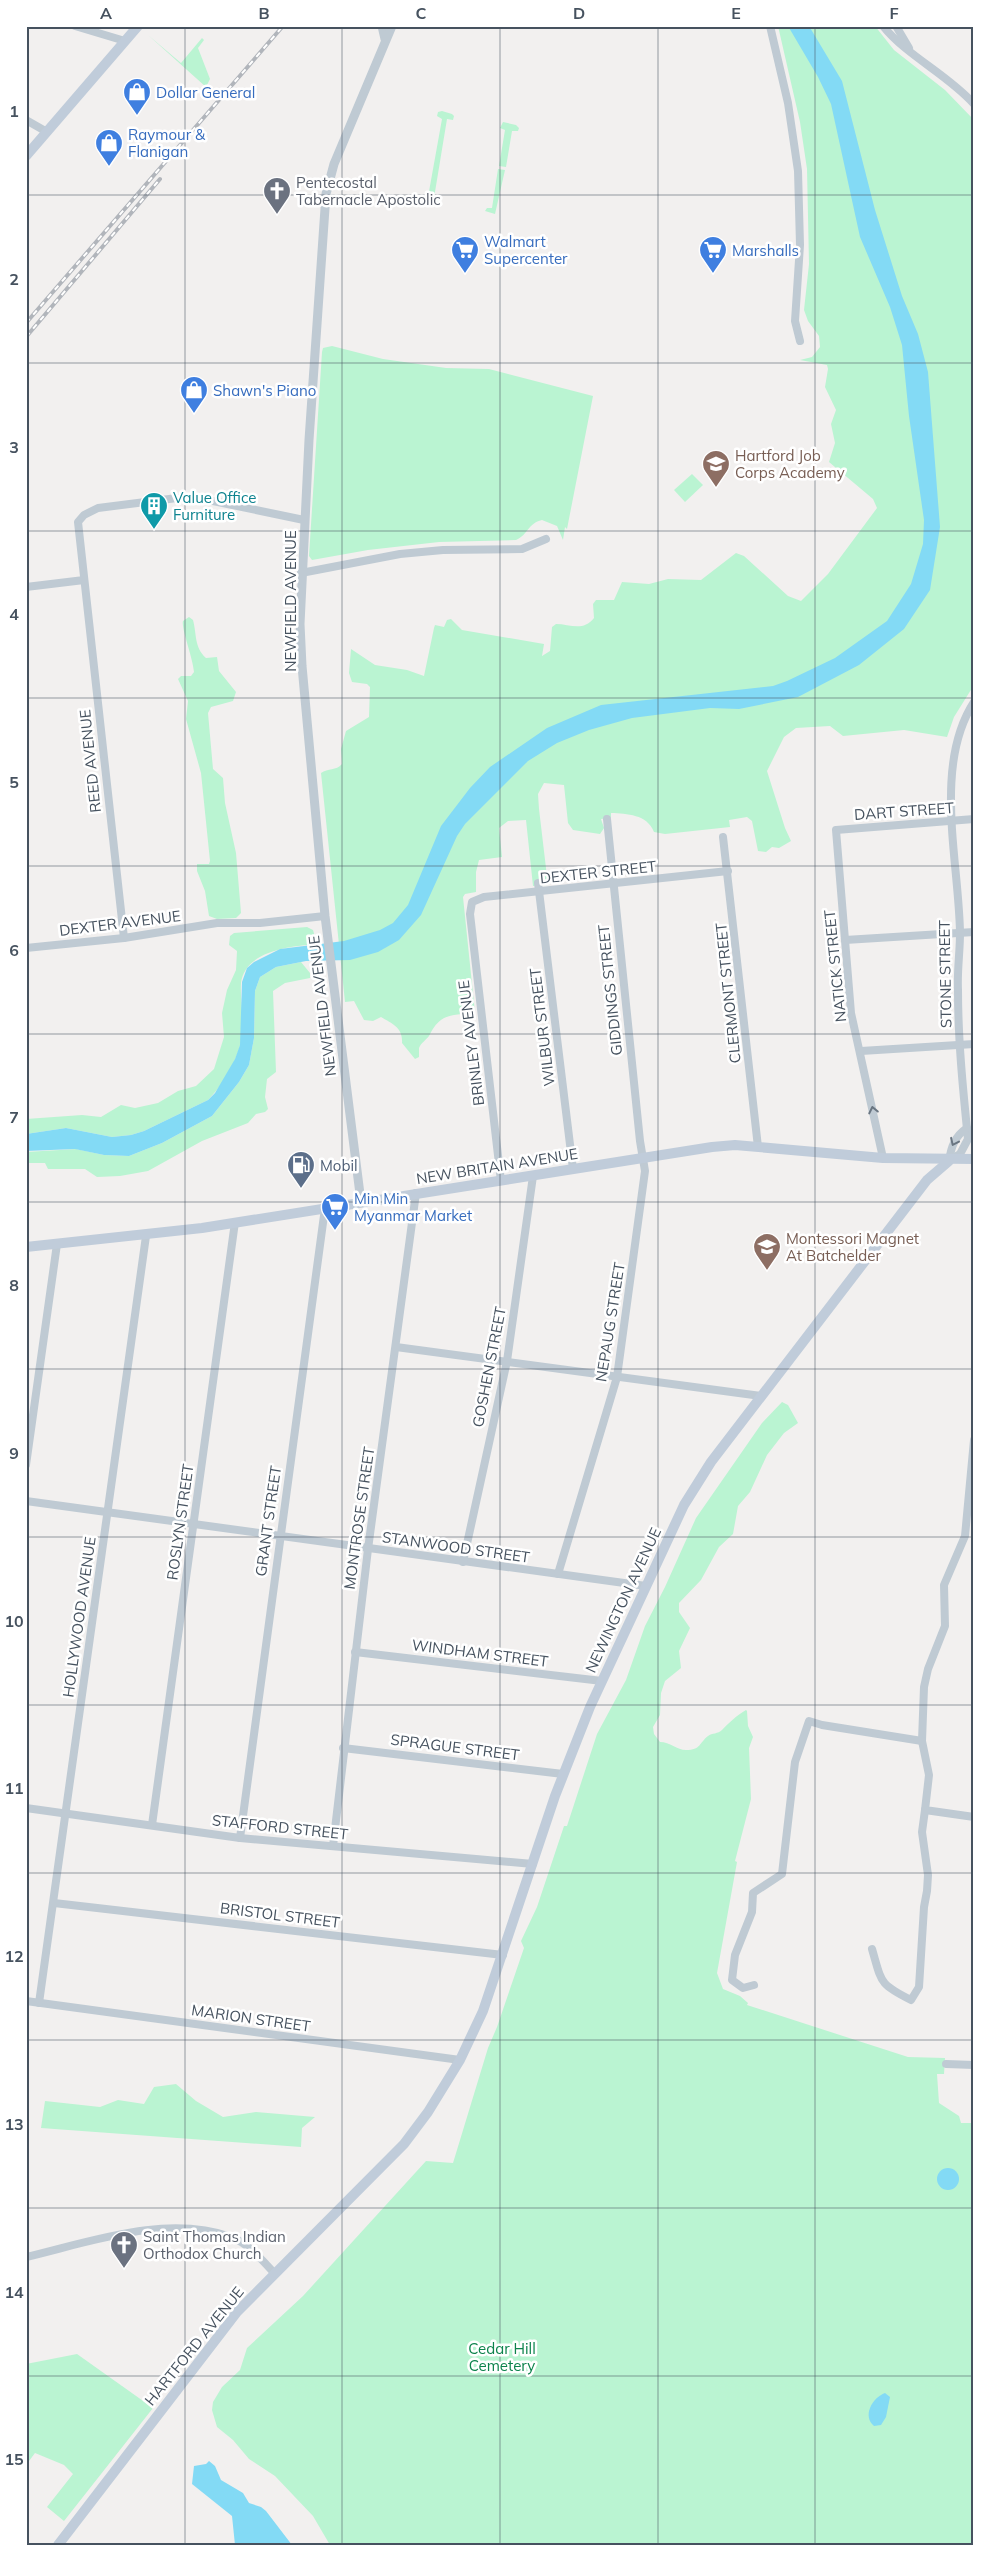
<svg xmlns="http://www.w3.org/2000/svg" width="1000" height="2571" viewBox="0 0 1000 2571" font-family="Mulish,sans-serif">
	<rect width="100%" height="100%" fill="#f2f0ef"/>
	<!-- green -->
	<g fill="#baf4d2">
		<path d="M778 26H875L894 50 945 90 974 120V685L954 717 947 737 904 730 843 736 830 726 796 728 784 737 767 771 785 828 791 841 779 848 772 847 766 852 758 851 752 821 747 817 729 820 730 827 665 834 654 832C647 814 627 814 611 813V818L601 819 604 828 600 834 573 830 568 823 564 785 544 783 538 794 539 809 548 885 533 886 526 820 508 821 499 828 502 857 479 860 476 872V892L465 894 463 897 475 1013C452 1015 440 1013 429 1036 426 1040 421 1043 419 1048V1057L415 1059 402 1043C403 1028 393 1024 381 1017L373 1021 364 1020 354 1001 345 1002 321 773C328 768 336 771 342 764L341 749 346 731 369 717 370 687 367 684 352 682 349 673 351 649 375 665 407 670 424 676 434 628 435 625 444 627 447 620 451 619 462 630 544 644 542 656 550 651 552 627 556 624C570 624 583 632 594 618L593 604 596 600H614L622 582 649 584 668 579 701 580 736 553 744 556 788 596 801 601 828 574 877 508 873 499 829 462 835 443 831 424 836 410 825 387 828 369 827 365 800 360 812 357 820 347 819 336 808 321 804 310 809 264 807 169 800 122Z"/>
		<polygon points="148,35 181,63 202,38 204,40 198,48 210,79 206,87"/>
		<polygon points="442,111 452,114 454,116 453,120 447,119 434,198 439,200 437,204 424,202 422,198 428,197 442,119 437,116 438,112"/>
		<polygon points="503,122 516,125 519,128 518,131 512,131 506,167 499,166 505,130 500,128"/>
		<polygon points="498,169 505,170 495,214 485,211 487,208 492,208"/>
		<path d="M332 346 383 359 446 368 489 369 593 396 567 529 565 527 563 540 557 526 542 520C528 523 528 535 516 540L439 542 368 550 312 560 309 556 322 352 323 348Z"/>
		<polygon points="692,474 703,485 685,502 674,490"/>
		<path d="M189 617 193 620C197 635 194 647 206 658L217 657 219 671 236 692 233 701 211 707 208 713 213 769 223 778 225 803 236 853 241 913 236 918 217 919 209 916 205 891 197 871V864H209L210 861 201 773 186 719 188 701 178 679 181 676H191L194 672C193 658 181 628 183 621Z"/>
		<path d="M307 927 313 930 317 944C293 946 245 950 241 983 240 1000 244 1019 242 1036 239 1058 223 1085 208 1100L144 1131 131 1135 112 1137 66 1128 26 1134V1119L82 1115 101 1117 121 1105 135 1108 158 1103 178 1091 196 1086 214 1069 224 1037 222 1013 227 990 236 970 237 951 229 945 230 936 234 933Z"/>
		<polygon points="301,962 310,973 310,978 285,983 273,991 276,1072 267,1079 265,1097 268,1109 265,1112 256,1114 248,1123 202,1141 148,1171 120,1176 97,1177 85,1169 48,1169 45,1163 26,1163 26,1152 76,1149 104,1155 129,1156 162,1143 212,1116 239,1082 249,1065 254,1038 255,991 260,977 276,967"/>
		<path d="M782 1402 788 1405 798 1423 784 1433 767 1455 750 1492 738 1506 733 1534 719 1547 701 1580 679 1603V1612L690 1628 679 1651 681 1668 665 1681 661 1693 660 1715 653 1727 654 1734 660 1742C670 1742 677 1750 686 1750 701 1750 699 1743 708 1736 712 1733 718 1734 722 1730 730 1722 736 1716 746 1710L747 1711 748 1726 753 1737 749 1748 751 1799 735 1861 737 1862 717 1973 723 1989 740 1996 748 2003 747 2005 908 2057 945 2058 944 2074H937L939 2103 959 2116 961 2123H974V2545H330L313 2516 275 2476 249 2459 233 2440 217 2427 212 2410 213 2402 222 2387 240 2370 247 2348 303 2296 426 2161 453 2163 488 2048 497 2027 524 1948 521 1941 537 1907 564 1826H567L597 1734 626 1680 645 1626 665 1587 696 1518 762 1423Z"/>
		<polygon points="176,2084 196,2101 223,2117 256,2112 315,2117 302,2128 301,2147 41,2128 45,2101 100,2107 118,2100 144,2104 154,2087"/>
		<polygon points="77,2354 153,2408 64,2521 47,2507 73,2474 64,2465 35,2453 26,2465 26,2364"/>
	</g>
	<!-- water -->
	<g fill="#83daf5">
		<polygon points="788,26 809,26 842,81 875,210 902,296 918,334 928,372 940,527 930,590 904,629 859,665 798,697 739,709 710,708 632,718 589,730 557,743 528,761 465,824 457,836 421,915 399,940 378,952 350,960 306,961 276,967 260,977 255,991 254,1038 249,1065 239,1082 212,1116 162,1143 129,1156 104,1155 75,1149 26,1151 26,1134 66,1128 112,1137 131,1135 144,1131 208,1100 215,1093 235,1059 240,1045 242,982 247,968 254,962 280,949 344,941 380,930 393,923 408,905 441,826 470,788 490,767 547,728 601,705 773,686 787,681 835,658 887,621 911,584 923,544 924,520 909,416 902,345 890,307 860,237 831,104 818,77"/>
		<circle cx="948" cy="2179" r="11"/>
		<path d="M885 2393 890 2397 886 2417 881 2425 874 2426C862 2416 872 2398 885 2393Z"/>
		<polygon points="209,2461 215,2466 221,2480 243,2493 249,2503 261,2507 266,2511 292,2545 235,2545 232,2516 192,2484 194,2466 206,2464"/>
	</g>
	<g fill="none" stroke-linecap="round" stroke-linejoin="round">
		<!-- minor -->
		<g stroke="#bfcad3" stroke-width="8">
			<polyline points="75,26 125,41"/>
			<polyline points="770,26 788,103 798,171 800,245 795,321 800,341"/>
			<path d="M883 26C907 56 947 74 974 104"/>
			<polyline points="896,26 909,48"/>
			<polyline points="26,120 47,132"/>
			<polyline points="301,573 400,554 443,550 522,549 546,539"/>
			<polyline points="26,587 84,580"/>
			<polyline points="723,837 758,1147"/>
			<polyline points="538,883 573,1169"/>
			<polyline points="124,938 78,522 84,515 98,508 177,498 213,501 304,520"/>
			<polyline points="845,940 974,932"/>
			<polyline points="26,948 124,938 217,923 260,923 325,916"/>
			<polyline points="861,1051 974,1044"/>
			<polyline points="883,1158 851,1013 836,830 974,819"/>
			<path d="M953 1158 960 1154 968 1139C963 1090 958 1040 958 990 957 971 960 952 960 933 959 862 933 765 974 702"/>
			<path d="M949 1161C951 1147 955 1136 967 1128"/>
			<polyline points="501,1181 470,914 472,902 484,897 728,871"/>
			<polyline points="396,1347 761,1396"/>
			<polyline points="974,1440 965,1536 944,1585 945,1626 928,1669 924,1687 922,1741 929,1775 925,1810 974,1817"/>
			<polyline points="26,1465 57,1244"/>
			<polyline points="26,1501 646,1586"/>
			<polyline points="463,1562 507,1361 533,1176"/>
			<polyline points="558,1574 617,1377 645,1171 640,1141 607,819"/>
			<polyline points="355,1652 602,1681"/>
			<polyline points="343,1748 563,1774"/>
			<polyline points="26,1808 240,1838 533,1864"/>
			<polyline points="152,1825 235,1222"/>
			<polyline points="240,1838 325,1208"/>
			<polyline points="333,1846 368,1549 416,1193"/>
			<polyline points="54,1903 503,1955"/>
			<path d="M872 1949C882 1983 879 1984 911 2000L919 1987 924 1907 927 1891 928 1875 922 1832 925 1810"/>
			<polyline points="754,1985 743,1988 732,1980 735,1955 752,1912 753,1893 782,1874 795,1762 809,1721 822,1725 922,1741"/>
			<polyline points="26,2001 460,2060"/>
			<polyline points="39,2003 146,1236"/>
			<polyline points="946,2064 974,2065"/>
			<path d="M26 2257C90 2242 166 2214 231 2237 248 2243 263 2261 275 2274"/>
		</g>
		<!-- tertiary -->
		<g stroke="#bfcad3" stroke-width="9">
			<polyline points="382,26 385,39"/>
			<polyline points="361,1202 325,916 302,666 300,624 309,440 326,194 334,164 392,26"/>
		</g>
		<!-- secondary -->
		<g stroke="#c0ccda" stroke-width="10">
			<polyline points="26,156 138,26"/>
			<polyline points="26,1247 202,1228 712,1147 735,1145 883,1158 974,1159"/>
			<polyline points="58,2545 237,2312 404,2144 428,2112 460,2060 483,2011 555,1796 590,1707 684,1505 711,1462 927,1180 949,1161"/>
		</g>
		<defs>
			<g id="rail">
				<polyline points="26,323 283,26"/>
				<polyline points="26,337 160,179"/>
			</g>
		</defs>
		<!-- rail casing -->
		<use href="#rail" stroke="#b1b5bb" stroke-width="4"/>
		<!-- rail -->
		<use href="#rail" stroke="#fff" stroke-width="2" stroke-dasharray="5.5" stroke-linecap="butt"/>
	</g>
	<!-- one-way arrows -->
	<defs><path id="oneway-chevron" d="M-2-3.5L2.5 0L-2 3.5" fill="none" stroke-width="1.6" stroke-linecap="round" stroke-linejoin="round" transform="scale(1.25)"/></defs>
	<g stroke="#6a7682">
		<use href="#oneway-chevron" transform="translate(873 1110) rotate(-102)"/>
		<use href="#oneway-chevron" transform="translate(954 1142) rotate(115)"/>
	</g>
	<!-- grid -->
	<path fill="none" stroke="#46525f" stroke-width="1" stroke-opacity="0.55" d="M185 26V2545M342 26V2545M500 26V2545M658 26V2545M815 26V2545M26 195H974M26 363H974M26 531H974M26 698H974M26 866H974M26 1034H974M26 1202H974M26 1369H974M26 1537H974M26 1705H974M26 1873H974M26 2040H974M26 2208H974M26 2376H974"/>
	<!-- icons -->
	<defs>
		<symbol id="shop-pin" viewBox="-11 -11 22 30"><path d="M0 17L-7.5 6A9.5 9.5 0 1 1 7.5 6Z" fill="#3f7fe0" stroke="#fff"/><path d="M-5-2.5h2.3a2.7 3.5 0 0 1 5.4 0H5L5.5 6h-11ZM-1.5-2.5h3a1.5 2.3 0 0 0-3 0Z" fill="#fff"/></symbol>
		<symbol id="church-pin" viewBox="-11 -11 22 30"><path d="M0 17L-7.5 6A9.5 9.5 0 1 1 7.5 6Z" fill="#6b7280" stroke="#fff"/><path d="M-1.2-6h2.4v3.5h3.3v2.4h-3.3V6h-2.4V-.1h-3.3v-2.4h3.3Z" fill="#fff"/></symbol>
		<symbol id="supermarket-pin" viewBox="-11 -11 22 30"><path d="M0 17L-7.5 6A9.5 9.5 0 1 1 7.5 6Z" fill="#3f7fe0" stroke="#fff"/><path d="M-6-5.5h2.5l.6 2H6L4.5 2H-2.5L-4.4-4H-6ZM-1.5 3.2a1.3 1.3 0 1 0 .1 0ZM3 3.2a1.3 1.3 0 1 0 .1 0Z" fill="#fff"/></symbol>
		<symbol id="school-pin" viewBox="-11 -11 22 30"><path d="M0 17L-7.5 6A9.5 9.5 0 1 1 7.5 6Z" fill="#8d6e63" stroke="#fff"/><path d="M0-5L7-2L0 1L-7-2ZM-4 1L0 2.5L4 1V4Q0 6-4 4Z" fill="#fff"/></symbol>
		<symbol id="building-pin" viewBox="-11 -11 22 30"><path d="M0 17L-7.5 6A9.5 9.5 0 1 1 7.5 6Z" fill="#0f9aa8" stroke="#fff"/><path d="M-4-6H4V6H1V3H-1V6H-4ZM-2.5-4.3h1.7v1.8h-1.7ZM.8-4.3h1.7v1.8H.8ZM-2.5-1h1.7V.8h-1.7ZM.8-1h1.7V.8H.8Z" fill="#fff"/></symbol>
		<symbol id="fuel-pin" viewBox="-11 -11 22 30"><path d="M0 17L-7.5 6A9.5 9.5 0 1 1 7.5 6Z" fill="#5c6f8a" stroke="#fff"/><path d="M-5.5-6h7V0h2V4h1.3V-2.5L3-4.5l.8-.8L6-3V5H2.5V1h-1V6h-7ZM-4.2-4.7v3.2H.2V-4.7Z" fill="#fff"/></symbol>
	</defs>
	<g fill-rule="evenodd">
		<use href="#shop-pin" x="121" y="76" width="32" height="43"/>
		<use href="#shop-pin" x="93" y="127" width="32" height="43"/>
		<use href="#church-pin" x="261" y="175" width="32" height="43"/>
		<use href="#supermarket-pin" x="449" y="234" width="32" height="43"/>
		<use href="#supermarket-pin" x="697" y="234" width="32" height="43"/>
		<use href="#shop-pin" x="178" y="374" width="32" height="43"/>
		<use href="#school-pin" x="700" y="448" width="32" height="43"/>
		<use href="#building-pin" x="138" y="490" width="32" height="43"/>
		<use href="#fuel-pin" x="285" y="1149" width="32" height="43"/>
		<use href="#supermarket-pin" x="319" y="1191" width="32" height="43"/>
		<use href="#school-pin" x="751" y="1231" width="32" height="43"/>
		<use href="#church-pin" x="108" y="2229" width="32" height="43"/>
	</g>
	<g text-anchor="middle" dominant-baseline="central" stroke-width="5" stroke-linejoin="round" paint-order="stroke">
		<!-- shop labels -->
		<g font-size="15" fill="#366cbe" stroke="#fff" text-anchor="start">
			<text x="156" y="92">Dollar General</text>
			<text x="128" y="134">Raymour &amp;<tspan x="128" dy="17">Flanigan</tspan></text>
			<text x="484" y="241">Walmart<tspan x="484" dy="17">Supercenter</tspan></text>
			<text x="732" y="250">Marshalls</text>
			<text x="213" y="390">Shawn's Piano</text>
			<text x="354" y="1198">Min Min<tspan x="354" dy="17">Myanmar Market</tspan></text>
		</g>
		<!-- worship labels -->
		<g font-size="15" fill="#5b616d" stroke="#fff" text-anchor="start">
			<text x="296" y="182">Pentecostal<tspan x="296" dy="17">Tabernacle Apostolic</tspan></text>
			<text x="143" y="2236">Saint Thomas Indian<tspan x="143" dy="17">Orthodox Church</tspan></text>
		</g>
		<!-- education labels -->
		<g font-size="15" fill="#785e54" stroke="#fff" text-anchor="start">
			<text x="735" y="455">Hartford Job<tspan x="735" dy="17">Corps Academy</tspan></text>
			<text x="786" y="1238">Montessori Magnet<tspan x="786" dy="17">At Batchelder</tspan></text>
		</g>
		<!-- culture labels -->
		<g font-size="15" fill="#0d838f" stroke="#fff" text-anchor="start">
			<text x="173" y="497">Value Office<tspan x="173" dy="17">Furniture</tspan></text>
		</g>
		<!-- street labels -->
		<g font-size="15" fill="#46525f" stroke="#fff">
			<text transform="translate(290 601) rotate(-90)">NEWFIELD AVENUE</text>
			<text transform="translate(90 761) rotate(-96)">REED AVENUE</text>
			<text transform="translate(904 811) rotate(-4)">DART STREET</text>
			<text transform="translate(598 872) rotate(-6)">DEXTER STREET</text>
			<text transform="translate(120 923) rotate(-7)">DEXTER AVENUE</text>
			<text transform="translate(835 966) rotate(-96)">NATICK STREET</text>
			<text transform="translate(945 974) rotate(-91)">STONE STREET</text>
			<text transform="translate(610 990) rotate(-96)">GIDDINGS STREET</text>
			<text transform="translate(728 993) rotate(-96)">CLERMONT STREET</text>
			<text transform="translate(322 1006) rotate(-97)">NEWFIELD AVENUE</text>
			<text transform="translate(542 1027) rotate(-97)">WILBUR STREET</text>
			<text transform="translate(471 1043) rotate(-97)">BRINLEY AVENUE</text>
			<text transform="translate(497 1166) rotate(-9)">NEW BRITAIN AVENUE</text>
			<text transform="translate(610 1322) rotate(-81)">NEPAUG STREET</text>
			<text transform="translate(489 1367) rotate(-79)">GOSHEN STREET</text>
			<text transform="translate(359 1518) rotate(-82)">MONTROSE STREET</text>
			<text transform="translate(268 1521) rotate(-82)">GRANT STREET</text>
			<text transform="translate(180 1522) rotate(-82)">ROSLYN STREET</text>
			<text transform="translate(456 1547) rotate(8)">STANWOOD STREET</text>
			<text transform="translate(623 1600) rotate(-65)">NEWINGTON AVENUE</text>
			<text transform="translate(79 1617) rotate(-82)">HOLLYWOOD AVENUE</text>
			<text transform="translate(480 1653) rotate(7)">WINDHAM STREET</text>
			<text transform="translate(455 1747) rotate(7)">SPRAGUE STREET</text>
			<text transform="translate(280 1827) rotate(6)">STAFFORD STREET</text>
			<text transform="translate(280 1915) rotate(7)">BRISTOL STREET</text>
			<text transform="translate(251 2018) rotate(8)">MARION STREET</text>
			<text transform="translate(194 2346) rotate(-51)">HARTFORD AVENUE</text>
		</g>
		<!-- service labels -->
		<g font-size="15" fill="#4e5e75" stroke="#fff" text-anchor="start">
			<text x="320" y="1165">Mobil</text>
		</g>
		<!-- park labels -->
		<g font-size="15" fill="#0d834c" stroke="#fff">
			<text x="502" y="2348">Cedar Hill<tspan x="502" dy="17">Cemetery</tspan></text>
		</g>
	</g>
	<!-- border -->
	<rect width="1000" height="2571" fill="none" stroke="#ffffff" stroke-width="55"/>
	<rect x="28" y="28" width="944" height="2516" fill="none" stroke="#46525f" stroke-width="2"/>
	<g font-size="16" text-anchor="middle" font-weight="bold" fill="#46525f">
		<text x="106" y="19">A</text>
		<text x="264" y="19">B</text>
		<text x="421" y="19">C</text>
		<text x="579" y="19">D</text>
		<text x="736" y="19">E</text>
		<text x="894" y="19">F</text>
		<text x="14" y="117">1</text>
		<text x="14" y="285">2</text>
		<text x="14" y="453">3</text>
		<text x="14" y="620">4</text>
		<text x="14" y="788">5</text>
		<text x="14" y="956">6</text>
		<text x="14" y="1123">7</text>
		<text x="14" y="1291">8</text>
		<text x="14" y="1459">9</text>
		<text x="14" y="1627">10</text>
		<text x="14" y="1794">11</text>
		<text x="14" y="1962">12</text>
		<text x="14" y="2130">13</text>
		<text x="14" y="2298">14</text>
		<text x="14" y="2465">15</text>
	</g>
</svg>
